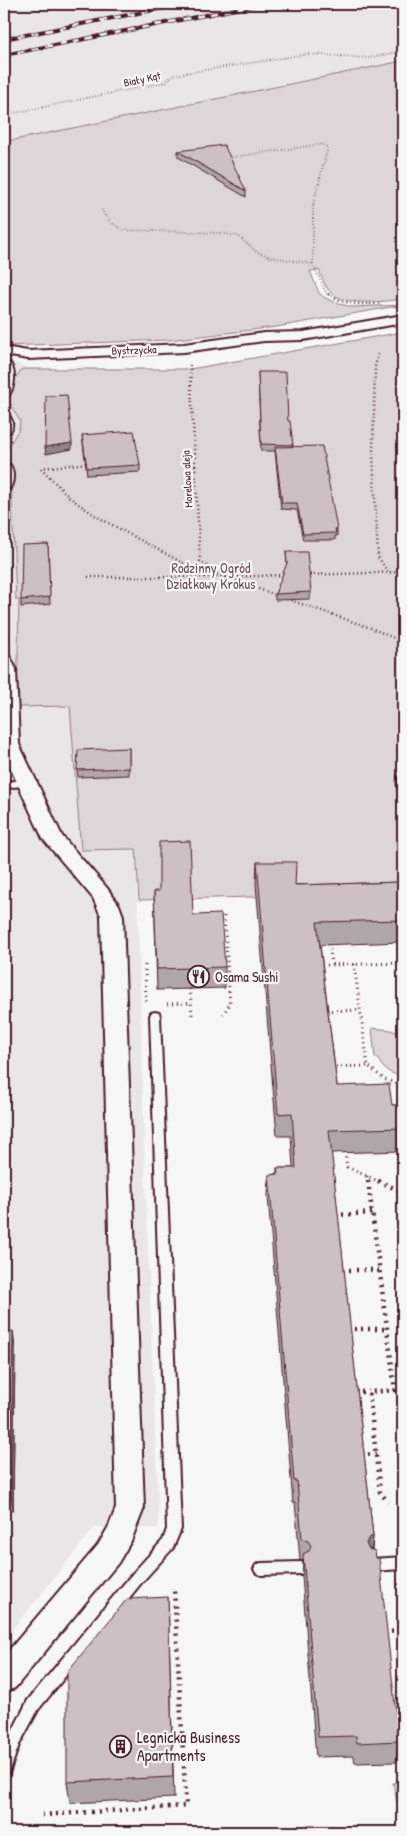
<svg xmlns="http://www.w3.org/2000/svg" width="407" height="1836" viewBox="0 0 407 1836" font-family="'Patrick Hand',sans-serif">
	<rect width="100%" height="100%" fill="#f6f6f2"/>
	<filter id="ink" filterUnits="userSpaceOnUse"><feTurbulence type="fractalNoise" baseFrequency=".02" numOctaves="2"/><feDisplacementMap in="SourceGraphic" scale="10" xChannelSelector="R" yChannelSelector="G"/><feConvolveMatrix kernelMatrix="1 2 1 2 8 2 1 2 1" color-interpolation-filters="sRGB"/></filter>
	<g filter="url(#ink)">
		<!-- built -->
		<g fill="#e9e6e3">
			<polygon points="4,4 403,4 403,78 4,157"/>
			<polygon points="4,356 28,369 21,526 17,707 70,706 81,850 136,849 145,1176 159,1528 95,1527 4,1640"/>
		</g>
		<!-- green -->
		<g fill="#ddd6d5" stroke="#947a80">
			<path d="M403 61V299C383 301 341 309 327 288 324 283 321 276 319 270L310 271 319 293 325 298 339 304 352 307 403 305 276 327 169 340 4 346V142Z"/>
			<polygon points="403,332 403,893 139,900 136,849 81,850 70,706 17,707 19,600 16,600 11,479 8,455 10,444 19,429 20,421 11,406 10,399 13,381 22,369 190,369"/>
			<path d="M372 1028 391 1030 403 1035V1076C392 1075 381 1069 378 1058H375Z"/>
			<polygon points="403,1781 403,1815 400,1816 393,1783"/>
		</g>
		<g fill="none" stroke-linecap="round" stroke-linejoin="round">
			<defs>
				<g id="lane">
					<polygon points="27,780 30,781 32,783 30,785 4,788 4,782"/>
					<polygon points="155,1012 159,1013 160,1016 181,1529 173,1548 142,1582 38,1710 19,1745 9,1773 4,1775 4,1748 28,1700 132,1574 163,1540 167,1529 150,1016 151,1013"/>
					<polygon points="403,1557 403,1569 372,1571 367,1569 365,1565 367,1561 372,1559"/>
					<polygon points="301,1562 306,1564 308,1568 306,1572 301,1574 261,1575 256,1573 254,1569 256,1565 261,1563"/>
				</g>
				<g id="street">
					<polygon points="403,315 403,323 303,340 264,341 184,352 28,359 4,355 4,347 28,351 184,344 264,333 303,332"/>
					<path d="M5 361 10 363C16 372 15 386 9 395L4 397Z"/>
					<path d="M4 415 10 417C13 421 13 428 10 432L4 434Z"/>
					<path d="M4 463 10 465C14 471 14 482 10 488L4 490Z"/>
					<polygon points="4,655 10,657 16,669 19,744 62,836 107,888 119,905 123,916 144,1508 131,1541 118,1563 15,1688 4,1692 4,1656 98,1545 109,1526 116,1508 101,916 93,898 43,839 4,754"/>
				</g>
			</defs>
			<!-- lane casing -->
			<use href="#lane" stroke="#4a1f2b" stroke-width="4"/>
			<!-- street casing -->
			<use href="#street" stroke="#4a1f2b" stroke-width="4"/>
			<!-- path-far3 -->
			<g stroke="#4a1f2b" stroke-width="2" stroke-dasharray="0.5 2.5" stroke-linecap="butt">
				<polyline points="4,115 166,82 173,75 308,54 368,58 403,51"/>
				<polyline points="226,158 323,144 328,147 313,205 313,264 326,293 330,295"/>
				<path d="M102 210C105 219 116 227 125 230L219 233 238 236 257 252 271 257 313 264"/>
			</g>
			<!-- path-far2 -->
			<g stroke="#4a1f2b" stroke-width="2.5" stroke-dasharray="1 3" stroke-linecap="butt">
				<path d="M328 294C344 305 363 305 381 303"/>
				<polyline points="378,354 375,367 373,453 378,557 388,572"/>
				<polyline points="190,365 200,561 218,574"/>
				<polyline points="41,468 70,498 96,516 127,533 183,563 279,596"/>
				<polyline points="41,468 89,463"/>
				<polyline points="306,575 403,572"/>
				<polyline points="88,577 218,577"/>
				<polyline points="226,577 285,575"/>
				<polyline points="287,599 371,628 403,642"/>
			</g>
			<!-- path-far1 -->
			<g stroke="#4a1f2b" stroke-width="3" stroke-dasharray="1 4" stroke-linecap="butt">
				<polyline points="219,916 224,916 230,1004 223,1014"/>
				<polyline points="399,942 402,963"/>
				<polyline points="329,944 332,965"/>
				<polyline points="354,964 368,1066 384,1079 403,1086"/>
				<polyline points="145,965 146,1002"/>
				<polyline points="327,965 403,963"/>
				<polyline points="190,989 192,1015"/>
				<polyline points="167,1004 191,1003"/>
				<polyline points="326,1011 360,1010"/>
				<polyline points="331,1067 368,1066"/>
				<polyline points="345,1152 347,1167 380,1182"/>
				<polyline points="367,1176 368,1182"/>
			</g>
			<!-- path -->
			<g stroke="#4a1f2b" stroke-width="4.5" stroke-dasharray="2 5" stroke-linecap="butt">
				<polyline points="368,1181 395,1390 369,1392 380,1492 388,1502"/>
				<polyline points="378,1181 403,1192"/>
				<polyline points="335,1215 372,1213"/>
				<polyline points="342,1270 379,1270"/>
				<polyline points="347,1329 386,1329"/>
				<polyline points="354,1392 369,1392"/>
				<polyline points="361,1455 376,1454"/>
				<polyline points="400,1583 403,1609"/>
				<polyline points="384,1632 403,1631"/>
				<polyline points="391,1709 403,1709"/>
				<polyline points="42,1815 186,1806 174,1588"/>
			</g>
			<!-- lane -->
			<use href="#lane" fill="#f6f6f2" fill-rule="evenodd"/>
			<!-- street -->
			<use href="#street" fill="#f6f6f2" fill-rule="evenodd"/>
			<defs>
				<g id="rail">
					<polyline points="4,39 185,4"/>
					<polyline points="4,55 261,4"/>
				</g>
			</defs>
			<!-- rail casing -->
			<use href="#rail" stroke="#4a1f2b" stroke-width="4"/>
			<!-- rail -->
			<use href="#rail" stroke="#f6f6f2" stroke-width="2.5" stroke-dasharray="7" stroke-linecap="butt"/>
		</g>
		<!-- wall -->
		<g fill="#afa6a5" stroke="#4a1f2b">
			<polygon points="178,151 246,191 246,197 178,157"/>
			<polygon points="258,372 288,421 293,447 337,529 337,536 335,536 335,540 303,540 297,510 281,509 275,451 261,451"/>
			<polygon points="82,435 140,465 140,472 87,475"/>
			<polygon points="48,544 50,604 21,607 21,600"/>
			<polygon points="286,552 311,592 310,599 275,600 275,594 287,565"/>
			<polygon points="129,748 129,775 78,777 77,770"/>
			<polygon points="397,775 403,775 403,811 400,810 396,782"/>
			<polygon points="257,862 295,885 403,882 403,942 320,945 337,1086 392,1105 403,1105 403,1151 331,1153 373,1536 372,1550 399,1741 396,1762 355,1763 354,1756 316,1757 302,1576 303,1561 300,1560 295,1502 293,1503 268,1197 269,1175 277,1174 277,1168 293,1168 291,1136 277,1136 256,884"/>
			<polygon points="154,891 193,915 225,967 225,988 157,990"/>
			<polygon points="4,1332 15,1348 13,1510 4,1510"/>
			<polygon points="168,1597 174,1798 70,1803 67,1782"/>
		</g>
		<!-- shaded-wall -->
		<g fill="#8f8786" stroke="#4a1f2b">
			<polygon points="72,443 72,449 46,454 45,447"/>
			<polygon points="13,1331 15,1348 13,1510 11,1493"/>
			<polygon points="373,1536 371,1557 366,1544 368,1539"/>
		</g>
		<!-- building -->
		<g fill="#ccc1c0" stroke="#4a1f2b">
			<polygon points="224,145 246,191 178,151"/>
			<polygon points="258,372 286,372 288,421 290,421 293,445 261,444"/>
			<polygon points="67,395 72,443 45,447 46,396"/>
			<polygon points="134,431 140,465 87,468 82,435"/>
			<polygon points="322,446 337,529 335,529 336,533 303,534 297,503 282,503 275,447"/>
			<polygon points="48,544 50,597 21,600 22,545"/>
			<polygon points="286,552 307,552 311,592 275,594 287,563"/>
			<polygon points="129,748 129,768 77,770 78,750"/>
			<polygon points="397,775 403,775 403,804 401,803"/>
			<polygon points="190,841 193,915 221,914 225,967 157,969 154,891 159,891 159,842"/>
			<polygon points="257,862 296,862 295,885 403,882 403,920 317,922 337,1086 389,1084 392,1105 403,1105 403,1128 329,1130 373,1536 368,1539 366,1544 369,1549 375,1551 376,1558 379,1558 399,1741 357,1743 356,1736 318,1737 303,1554 309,1551 311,1546 308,1541 302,1539 297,1481 294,1481 269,1175 278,1174 277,1168 296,1168 292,1113 278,1114"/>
			<polygon points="13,1331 11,1493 4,1494 4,1332"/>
			<polygon points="168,1597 173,1777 67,1782 67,1672 127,1599"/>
		</g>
	</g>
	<!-- icons -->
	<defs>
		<symbol id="restaurant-ring" viewBox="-11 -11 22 22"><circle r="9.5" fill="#f6f6f2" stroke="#4a1f2b" stroke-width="1.5"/><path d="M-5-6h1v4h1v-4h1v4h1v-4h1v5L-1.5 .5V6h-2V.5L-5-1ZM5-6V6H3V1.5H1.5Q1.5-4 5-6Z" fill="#4a1f2b"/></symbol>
		<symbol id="building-ring" viewBox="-11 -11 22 22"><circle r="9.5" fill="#f6f6f2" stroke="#4a1f2b" stroke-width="1.5"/><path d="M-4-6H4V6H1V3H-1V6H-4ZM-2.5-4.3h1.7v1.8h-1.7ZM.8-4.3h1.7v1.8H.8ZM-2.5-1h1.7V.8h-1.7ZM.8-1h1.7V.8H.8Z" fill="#4a1f2b"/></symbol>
	</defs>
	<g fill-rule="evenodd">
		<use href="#restaurant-ring" x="186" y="964" width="25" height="25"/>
		<use href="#building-ring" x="108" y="1734" width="25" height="25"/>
	</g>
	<g text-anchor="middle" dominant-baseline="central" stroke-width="4.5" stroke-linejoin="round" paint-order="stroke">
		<!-- far-street labels -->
		<g font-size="11" fill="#4a1f2b" stroke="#f6f6f2">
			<text transform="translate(142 79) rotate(-12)">Biały Kąt</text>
			<text transform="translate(134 350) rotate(-2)">Bystrzycka</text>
			<text transform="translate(187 479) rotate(-93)">Morelowa aleja</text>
		</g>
		<!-- park labels -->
		<g font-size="14" fill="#6f4d56" stroke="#f6f6f2">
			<text x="211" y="567">Rodzinny Ogród<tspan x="211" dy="16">Działkowy Krokus</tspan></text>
		</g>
		<!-- poi labels -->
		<g font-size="14" fill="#4a1f2b" stroke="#f6f6f2" text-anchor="start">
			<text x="215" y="976">Osama Sushi</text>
		</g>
		<!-- near-poi labels -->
		<g font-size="16" fill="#4a1f2b" stroke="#f6f6f2" text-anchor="start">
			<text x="137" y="1737">Legnicka Business<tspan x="137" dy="18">Apartments</tspan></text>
		</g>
	</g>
	<!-- margin -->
	<rect width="407" height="1836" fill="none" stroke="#f6f6f2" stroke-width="20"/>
	<rect x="10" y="10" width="387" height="1816" fill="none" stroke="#4a1f2b" stroke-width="2" filter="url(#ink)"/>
</svg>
